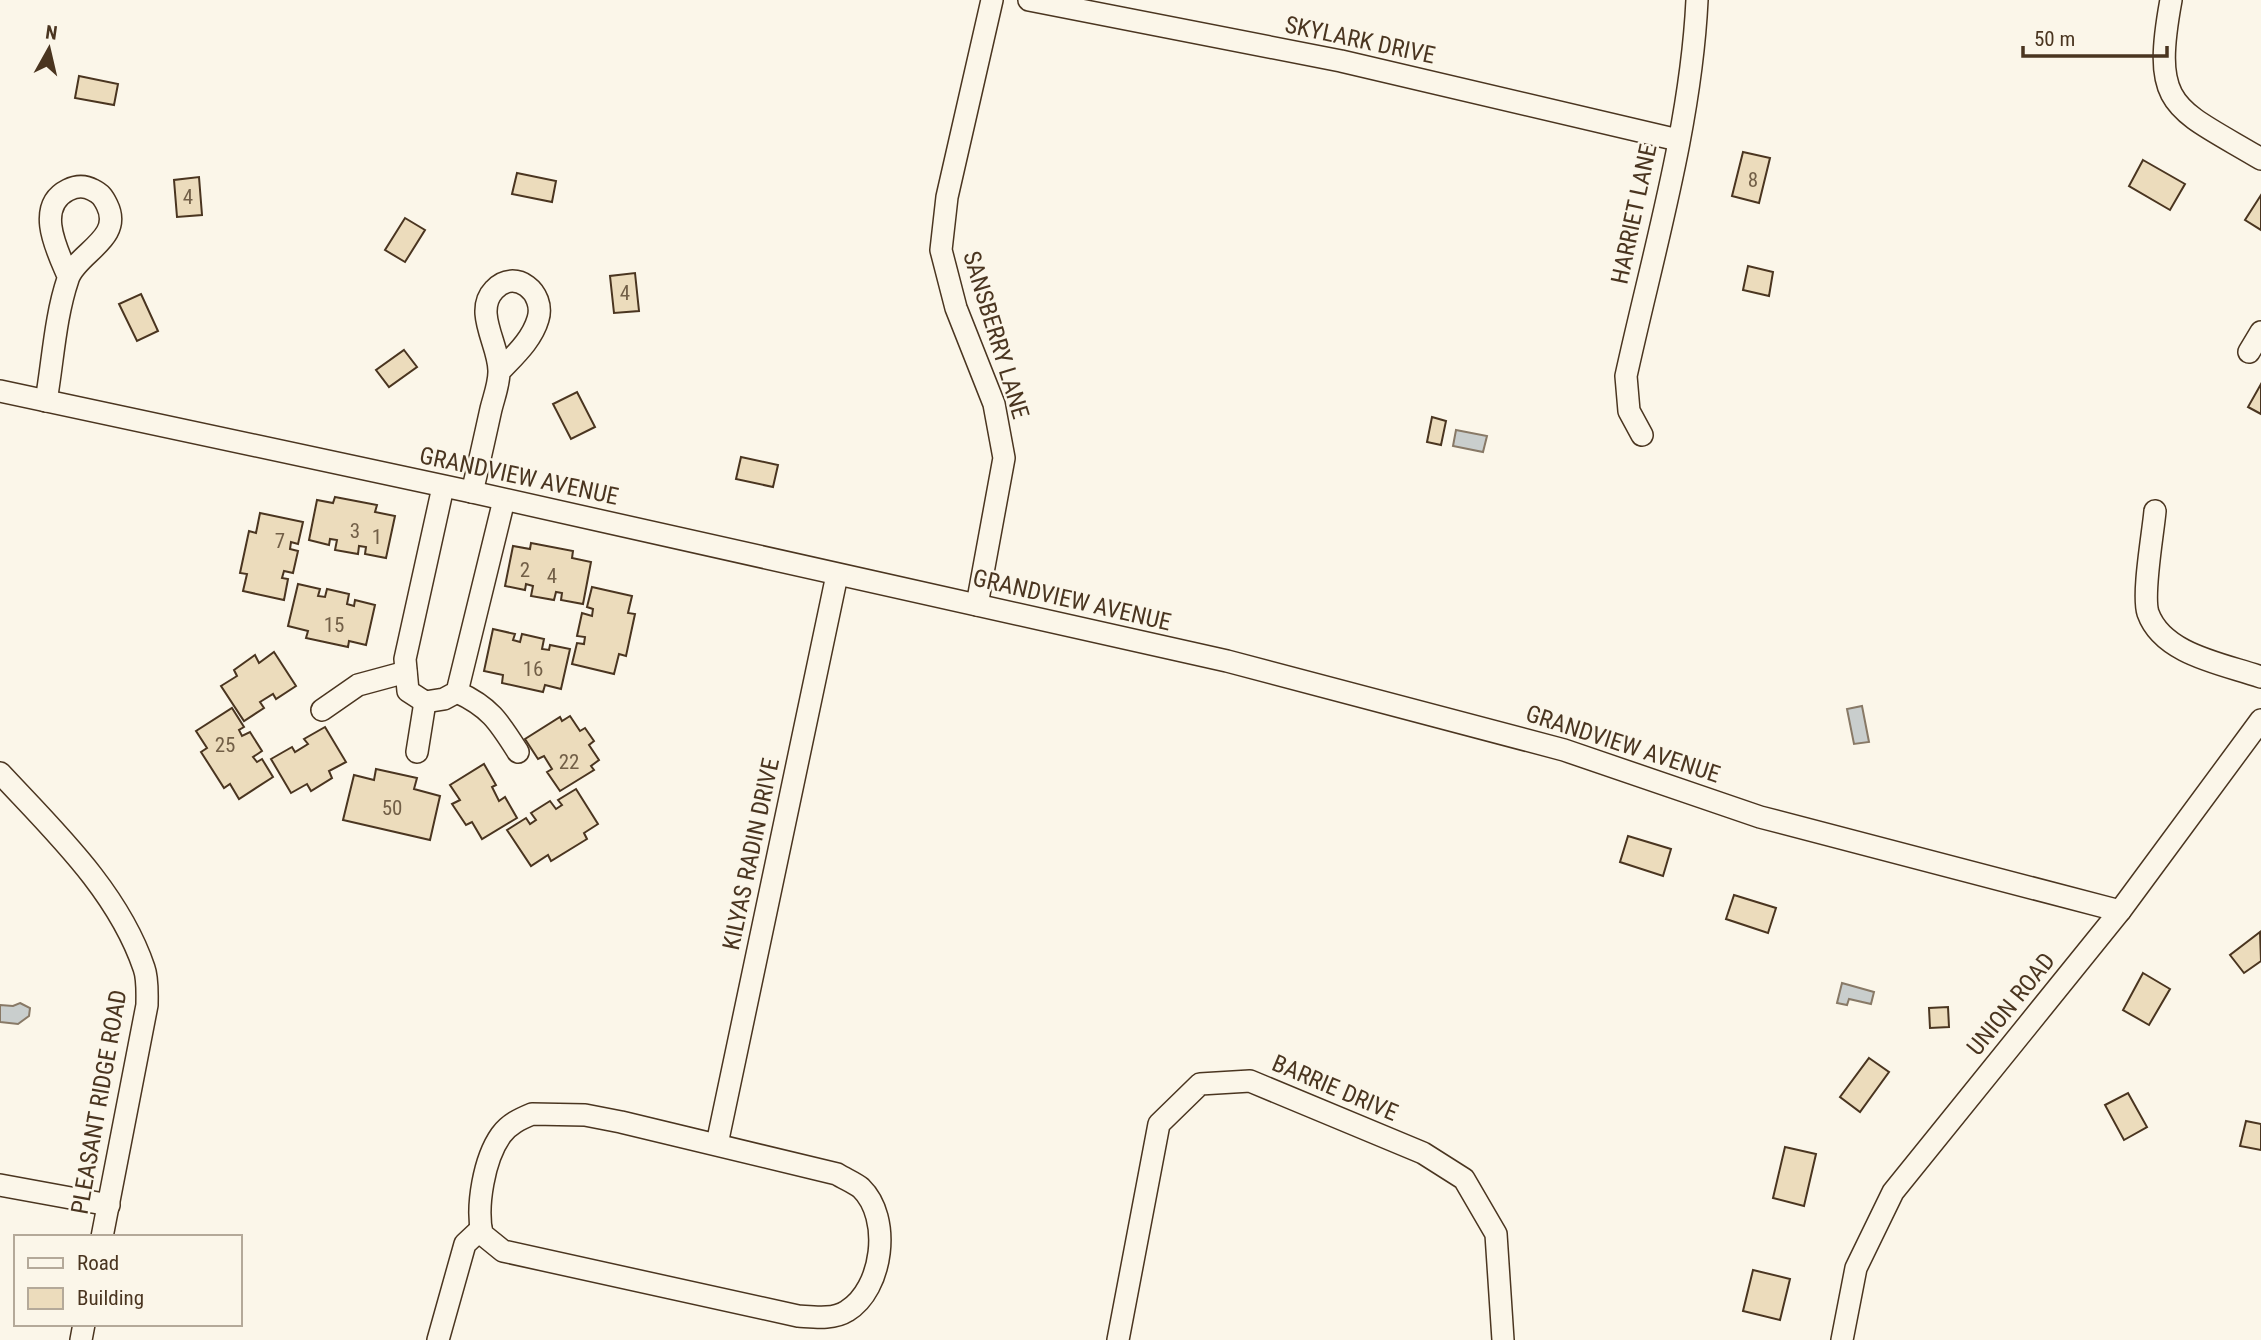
<svg xmlns="http://www.w3.org/2000/svg" width="2261" height="1340" viewBox="0 0 2261 1340" font-family="'Roboto Condensed',sans-serif">
	<rect width="100%" height="100%" fill="#fbf6e9"/>
	<!-- water -->
	<g fill="#c9cecd" stroke="#887966" stroke-width="2">
		<polygon points="1456,430 1487,436 1483,452 1453,446"/>
		<polygon points="1862,706 1869,742 1854,744 1847,709"/>
		<polygon points="1842,983 1874,992 1871,1004 1849,999 1847,1005 1837,1003"/>
		<polygon points="20,1003 30,1008 29,1016 18,1024 0,1022 0,1005 13,1006"/>
	</g>
	<!-- building -->
	<g fill="#ecdcbc" stroke="#4a3520" stroke-width="2">
		<polygon points="79,76 118,84 114,105 75,98"/>
		<polygon points="1743,152 1770,158 1759,203 1732,196"/>
		<polygon points="2143,160 2185,184 2170,210 2129,186"/>
		<polygon points="517,173 556,181 552,202 512,194"/>
		<polygon points="199,177 202,215 177,217 174,180"/>
		<polygon points="2261,195 2261,230 2245,220"/>
		<polygon points="405,218 425,230 405,262 385,250"/>
		<polygon points="1748,266 1773,272 1769,296 1743,290"/>
		<polygon points="635,273 639,311 614,313 610,276"/>
		<polygon points="141,294 158,331 137,341 119,304"/>
		<polygon points="404,350 417,367 389,387 376,370"/>
		<polygon points="2261,384 2261,414 2248,407"/>
		<polygon points="577,392 595,427 571,439 553,404"/>
		<polygon points="1432,417 1446,421 1441,445 1427,442"/>
		<polygon points="741,457 778,465 773,487 736,479"/>
		<polygon points="335,497 377,505 375,512 395,516 386,558 365,554 366,547 359,546 358,554 335,550 337,540 330,539 329,545 309,540 317,500 333,503"/>
		<polygon points="260,513 303,522 298,544 291,542 290,549 298,551 293,573 284,571 282,578 288,579 284,600 243,591 247,574 240,573 249,531 256,533"/>
		<polygon points="531,543 573,551 572,558 591,562 583,604 561,600 562,593 556,592 554,600 531,596 533,586 526,584 525,590 505,586 513,546 530,549"/>
		<polygon points="298,584 320,589 318,596 325,597 327,589 349,594 347,604 354,606 355,600 375,605 366,645 349,641 348,647 306,638 308,631 288,626"/>
		<polygon points="592,587 632,596 628,613 635,614 626,656 619,654 614,674 572,664 577,643 584,644 585,637 577,636 582,613 592,616 593,609 587,607"/>
		<polygon points="493,629 515,634 513,640 520,642 522,634 544,639 542,649 549,650 550,645 570,649 561,689 545,685 543,692 502,683 503,675 484,671"/>
		<polygon points="274,652 296,686 276,699 273,694 260,702 264,708 244,721 221,686 237,676 234,670 255,655 259,663"/>
		<polygon points="232,708 244,727 239,730 242,736 250,732 262,751 253,757 257,762 262,759 273,777 239,799 230,784 224,788 201,752 207,748 196,731"/>
		<polygon points="570,716 580,731 585,728 594,741 589,745 599,760 591,766 594,770 560,791 547,772 552,769 544,756 538,759 525,739 560,717 562,721"/>
		<polygon points="325,727 346,762 329,771 332,778 311,791 307,784 291,793 271,759 292,747 295,752 308,744 304,739"/>
		<polygon points="484,764 496,785 492,787 499,801 505,797 517,818 482,839 472,822 466,825 452,804 460,800 450,785"/>
		<polygon points="376,769 417,778 414,789 440,796 430,840 343,820 354,775 374,780"/>
		<polygon points="576,789 598,824 584,833 587,839 551,861 548,855 531,866 507,830 526,818 530,824 536,820 531,813 550,801 556,809 562,805 558,800"/>
		<polygon points="1628,836 1671,849 1663,876 1620,862"/>
		<polygon points="1734,895 1776,908 1768,933 1726,919"/>
		<polygon points="2260,932 2261,961 2244,973 2230,955"/>
		<polygon points="2143,973 2170,989 2149,1025 2123,1010"/>
		<polygon points="1948,1007 1949,1027 1930,1028 1929,1008"/>
		<polygon points="1869,1058 1889,1072 1860,1112 1840,1097"/>
		<polygon points="2128,1093 2147,1127 2124,1140 2105,1105"/>
		<polygon points="2246,1121 2261,1124 2261,1150 2240,1146"/>
		<polygon points="1785,1147 1816,1154 1804,1206 1773,1198"/>
		<polygon points="1753,1270 1790,1279 1780,1320 1743,1311"/>
	</g>
	<g fill="none" stroke-linecap="round" stroke-linejoin="round">
		<defs>
			<g id="minor">
				<polyline points="1029,0 1341,61 1678,140"/>
				<path d="M2171 0C2151 109 2174 107 2261 159"/>
				<polyline points="2249,352 2261,332"/>
				<polyline points="0,391 472,492 1227,661 1564,750 1760,817 2120,911"/>
				<path d="M46 401C53 361 55 317 68 279 76 253 124 239 107 205 103 197 101 194 93 190 84 185 76 186 68 190 34 207 58 252 68 276"/>
				<path d="M1642 435 1629 411 1626 376C1653 253 1691 126 1697 0"/>
				<polyline points="443,487 405,659 408,691 425,702 444,699 457,692 504,500"/>
				<path d="M472 492C479 464 485 436 491 409 494 397 499 384 499 372 500 346 473 312 494 290 515 267 546 293 538 319 532 340 514 356 500 371"/>
				<path d="M2155 511C2153 534 2142 594 2148 613 2163 655 2224 664 2261 677"/>
				<polyline points="977,605 1004,458 994,404 956,308 941,250 947,197 992,0"/>
				<path d="M457 692C490 707 499 722 518 752"/>
				<polyline points="322,710 358,685 406,672"/>
				<polyline points="417,752 425,702"/>
				<path d="M0 773C54 831 118 891 144 968 148 979 147 994 147 1005L102 1237"/>
				<path d="M532 1114 585 1115 621 1122 837 1174C845 1179 855 1183 861 1188 892 1218 883 1289 847 1311 833 1320 814 1317 798 1316L503 1251 482 1234C476 1206 484 1159 501 1135 509 1124 520 1119 532 1114Z"/>
				<polyline points="717,1144 837,575"/>
				<polyline points="0,1185 109,1205"/>
				<polyline points="81,1340 84,1324"/>
				<polyline points="438,1340 465,1244 481,1229"/>
				<polyline points="1118,1340 1159,1124 1200,1084 1250,1081 1423,1153 1464,1179 1496,1234 1503,1340"/>
				<polyline points="1842,1340 1856,1268 1893,1192 2120,911 2261,720"/>
			</g>
		</defs>
		<!-- minor casing -->
		<use href="#minor" stroke="#4a3520" stroke-width="24"/>
		<!-- minor -->
		<use href="#minor" stroke="#fbf6e9" stroke-width="21"/>
	</g>
	<g text-anchor="middle" dominant-baseline="central" stroke-width="5" stroke-linejoin="round" paint-order="stroke">
		<!-- number labels -->
		<g font-size="21" fill="#725f47">
			<text x="1753" y="180">8</text>
			<text x="188" y="197">4</text>
			<text x="625" y="293">4</text>
			<text x="355" y="531">3</text>
			<text x="377" y="537">1</text>
			<text x="280" y="541">7</text>
			<text x="525" y="570">2</text>
			<text x="552" y="576">4</text>
			<text x="334" y="625">15</text>
			<text x="533" y="669">16</text>
			<text x="225" y="745">25</text>
			<text x="569" y="762">22</text>
			<text x="392" y="808">50</text>
		</g>
		<!-- street labels -->
		<g font-size="24" fill="#4a3520" stroke="#fbf6e9">
			<text transform="translate(1360 40) rotate(12)">SKYLARK DRIVE</text>
			<text transform="translate(1634 214) rotate(-78)">HARRIET LANE</text>
			<text transform="translate(996 335) rotate(73)">SANSBERRY LANE</text>
			<text transform="translate(519 476) rotate(12)">GRANDVIEW AVENUE</text>
			<text transform="translate(1072 600) rotate(13)">GRANDVIEW AVENUE</text>
			<text transform="translate(1623 744) rotate(18)">GRANDVIEW AVENUE</text>
			<text transform="translate(751 854) rotate(-78)">KILYAS RADIN DRIVE</text>
			<text transform="translate(2011 1004) rotate(-51)">UNION ROAD</text>
			<text transform="translate(1335 1088) rotate(23)">BARRIE DRIVE</text>
			<text transform="translate(99 1102) rotate(-80)">PLEASANT RIDGE ROAD</text>
		</g>
	</g>
	<!-- legend -->
	<rect x="14" y="1235" width="228" height="91" fill="#fbf6e9" stroke="#b4a999" stroke-width="2"/>
	<rect x="28" y="1258" width="35" height="10" fill="#fbf6e9" stroke="#b4a999" stroke-width="2"/>
	<text x="77" y="1270" font-size="21" fill="#4a3520">Road</text>
	<rect x="28" y="1288" width="35" height="21" fill="#ecdcbc" stroke="#b4a999" stroke-width="2"/>
	<text x="77" y="1305" font-size="21" fill="#4a3520">Building</text>
	<!-- north arrow -->
	<g transform="translate(49 49) rotate(8)" stroke="#fbf6e9" stroke-width="5" paint-order="stroke">
	<path d="M0-5L12 26L0 18L-12 26Z" fill="#4a3520"/>
	<text y="-10" font-size="19" font-weight="bold" text-anchor="middle" fill="#4a3520">N</text>
	</g>
	<!-- scale -->
	<path d="M2023 46v10h144v-10" fill="none" stroke="#4a3520" stroke-width="3.5"/>
	<text x="2034" y="46" font-size="21" fill="#4a3520" stroke="#fbf6e9" stroke-width="5" paint-order="stroke">50 m</text>
</svg>
